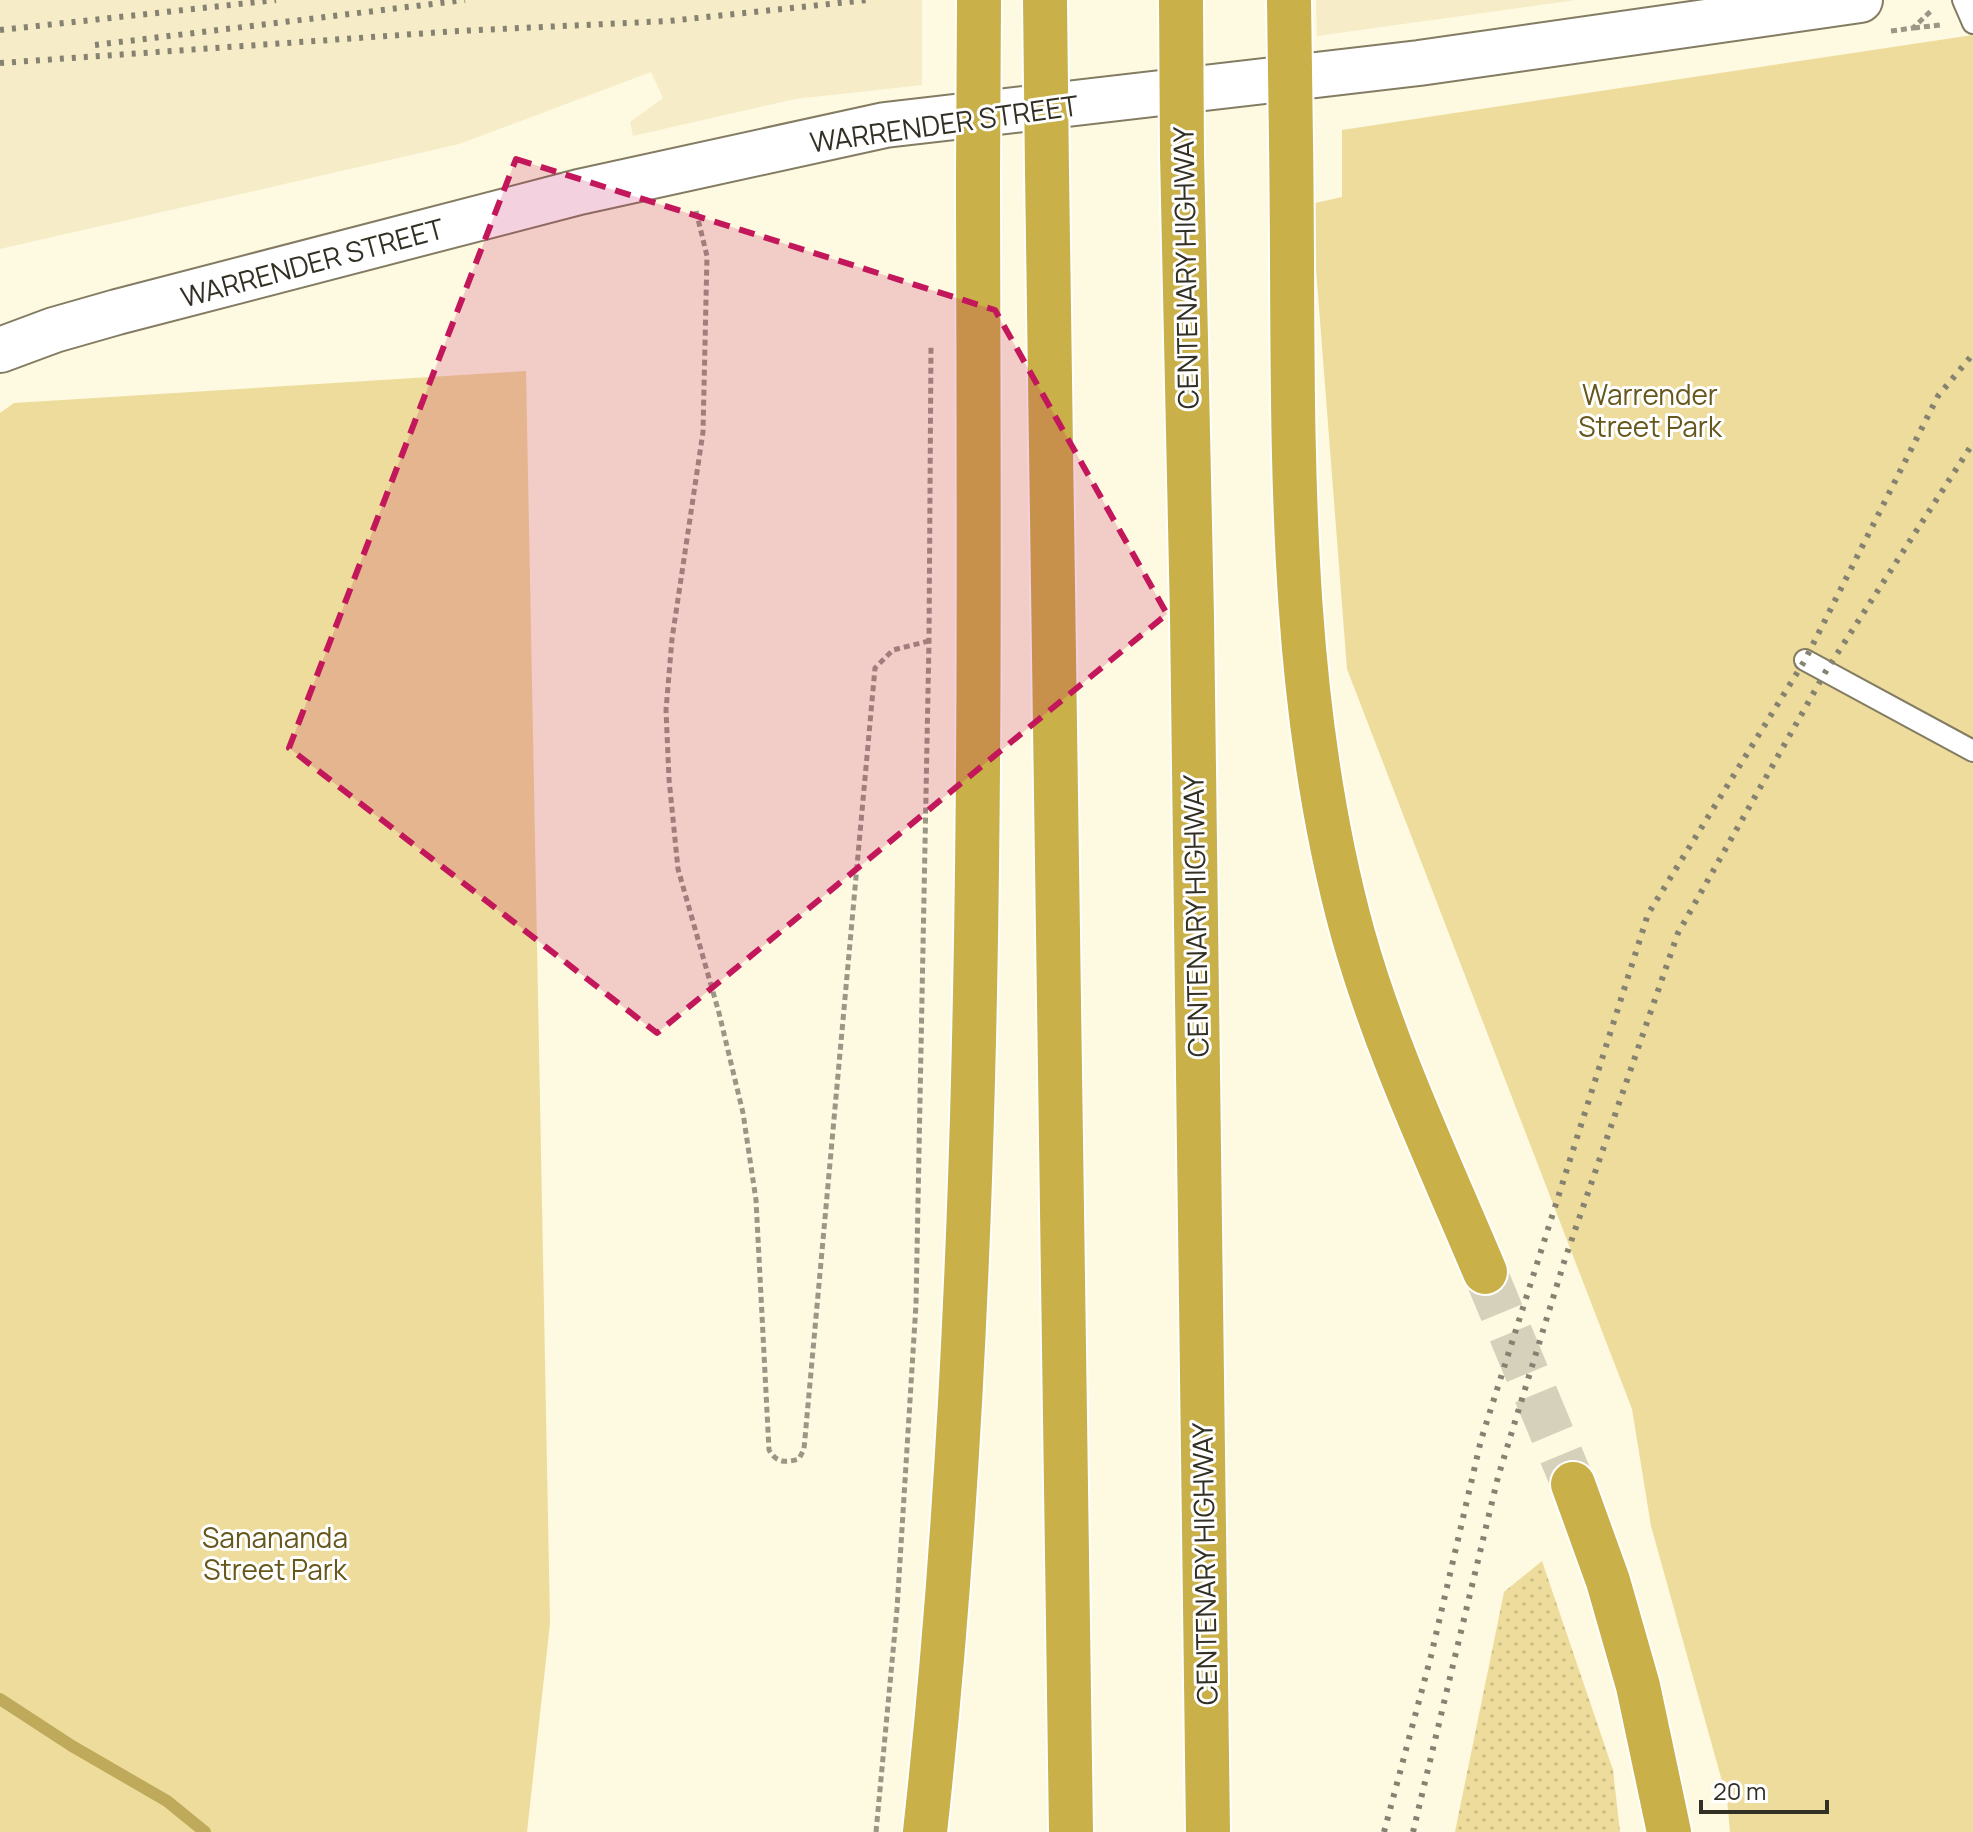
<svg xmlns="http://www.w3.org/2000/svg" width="1973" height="1832" viewBox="0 0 1973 1832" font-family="Manrope,sans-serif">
	<defs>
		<pattern id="grass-dots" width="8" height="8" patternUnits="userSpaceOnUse" patternTransform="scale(2)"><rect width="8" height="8" fill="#eddc9b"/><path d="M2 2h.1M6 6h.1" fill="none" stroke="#ccbd85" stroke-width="1.8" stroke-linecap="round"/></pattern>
	</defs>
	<rect width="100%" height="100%" fill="#fef9e1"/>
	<!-- built -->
	<g fill="#f6ecc8">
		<polygon points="0,0 922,0 922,85 795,99 633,136 630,122 663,98 651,72 459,144 0,249"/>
		<polygon points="1316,0 1576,0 1317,36"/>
	</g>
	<!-- grass -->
	<polygon fill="url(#grass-dots)" points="1542,1561 1613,1770 1620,1832 1455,1832 1504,1592"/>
	<!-- park -->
	<g fill="#eddc9b">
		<polygon points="1973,35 1973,1832 1730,1832 1727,1799 1651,1526 1632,1409 1347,669 1311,204 1342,197 1342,130"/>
		<polygon points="526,371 550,1623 527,1832 0,1832 0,413 14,403"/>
	</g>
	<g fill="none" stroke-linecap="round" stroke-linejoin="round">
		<!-- stream -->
		<polyline stroke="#beaa5a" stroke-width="12" points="0,1699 72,1746 167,1801 205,1832"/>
		<!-- motorway-tunnel -->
		<polyline stroke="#d5d1bb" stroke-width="44" stroke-dasharray="44 22" stroke-linecap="butt" points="1485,1272 1573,1484"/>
		<defs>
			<g id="service">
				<polyline points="1963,0 1973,23"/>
				<polyline points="1805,660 1973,751"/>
			</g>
			<polyline id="tertiary" points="0,350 54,330 117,312 579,192 885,125 1419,63 1860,0"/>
			<g id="motorway">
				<path d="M1291 141C1295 407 1282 676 1353 934 1386 1051 1439 1162 1485 1272"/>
				<polyline points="1182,154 1192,617 1208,1832"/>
				<polyline points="1047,171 1071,1832"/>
				<polyline points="1573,1484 1608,1581 1638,1686 1669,1832"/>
				<path d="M925 1832C986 1283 979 730 978 178"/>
			</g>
		</defs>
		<!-- service casing -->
		<use href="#service" stroke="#837c62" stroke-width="24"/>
		<!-- tertiary casing -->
		<use href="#tertiary" stroke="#837c62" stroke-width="48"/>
		<!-- motorway casing -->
		<use href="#motorway" stroke="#fff" stroke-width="48"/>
		<!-- path -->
		<g stroke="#9b9786" stroke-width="5" stroke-dasharray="6 4" stroke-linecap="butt">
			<polyline points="1914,28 1940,25"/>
			<polyline points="1891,31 1913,28 1933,9"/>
			<path d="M696 211 707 256 703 432 672 639 666 710 669 779 678 869 719 1013 743 1113 756 1200 769 1450C777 1463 785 1463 799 1459L804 1449 875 668 893 650 929 641"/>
			<polyline points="876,1832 897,1609 916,1304 929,641 931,344"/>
		</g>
		<!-- service -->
		<use href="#service" stroke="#fff" stroke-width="20"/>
		<!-- tertiary -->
		<use href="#tertiary" stroke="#fff" stroke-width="44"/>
		<!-- motorway -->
		<use href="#motorway" stroke="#cab048" stroke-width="44"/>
		<!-- rail -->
		<g stroke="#868272" stroke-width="6" stroke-dasharray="4 8" stroke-linecap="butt">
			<polyline points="0,30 276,0"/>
			<polyline points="95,45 465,0"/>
			<polyline points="0,63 458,31 669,21 867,0"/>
			<polyline points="1384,1832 1431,1656 1481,1440 1648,914 1805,660 1938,396 1973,354"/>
			<polyline points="1413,1832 1498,1477 1565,1259 1678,933 1826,671 1973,443"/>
		</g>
		<defs>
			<g id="motorway-bridge">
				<polyline points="1045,0 1047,171"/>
				<polyline points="1181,0 1182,154"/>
				<polyline points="1289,0 1291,141"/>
				<polyline points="978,178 979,0"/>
			</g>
		</defs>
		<!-- motorway-bridge casing -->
		<use href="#motorway-bridge" stroke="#fff" stroke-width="48" stroke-linecap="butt"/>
		<!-- motorway-bridge -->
		<use href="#motorway-bridge" stroke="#cab048" stroke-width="44"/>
	</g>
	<!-- marked area -->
	<path fill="#c2185b" fill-opacity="0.2" stroke="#c2185b" stroke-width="6" stroke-dasharray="16 10" stroke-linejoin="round" d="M516 159 995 310 1167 614 657 1033 289 748Z"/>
	<g text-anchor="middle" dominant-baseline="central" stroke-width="6" stroke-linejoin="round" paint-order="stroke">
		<!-- street labels -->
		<g font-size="28" fill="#322f24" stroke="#fff">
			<text transform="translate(944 123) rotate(-8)">WARRENDER STREET</text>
			<text transform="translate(312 262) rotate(-15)">WARRENDER STREET</text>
			<text transform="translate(1185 268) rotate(-91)">CENTENARY HIGHWAY</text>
			<text transform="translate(1195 916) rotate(-91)">CENTENARY HIGHWAY</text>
			<text transform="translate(1204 1564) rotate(-91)">CENTENARY HIGHWAY</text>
		</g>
		<!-- park labels -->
		<g font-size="28" fill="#66571c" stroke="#fff">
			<text x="1650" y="394">Warrender<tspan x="1650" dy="32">Street Park</tspan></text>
			<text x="275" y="1537">Sanananda<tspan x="275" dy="32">Street Park</tspan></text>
		</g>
	</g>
	<!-- scale -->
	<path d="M1701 1800v12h126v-12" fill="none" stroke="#322f24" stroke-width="4"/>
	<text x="1713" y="1800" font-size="24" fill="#322f24" stroke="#ffffff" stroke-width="6" paint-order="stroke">20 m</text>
</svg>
